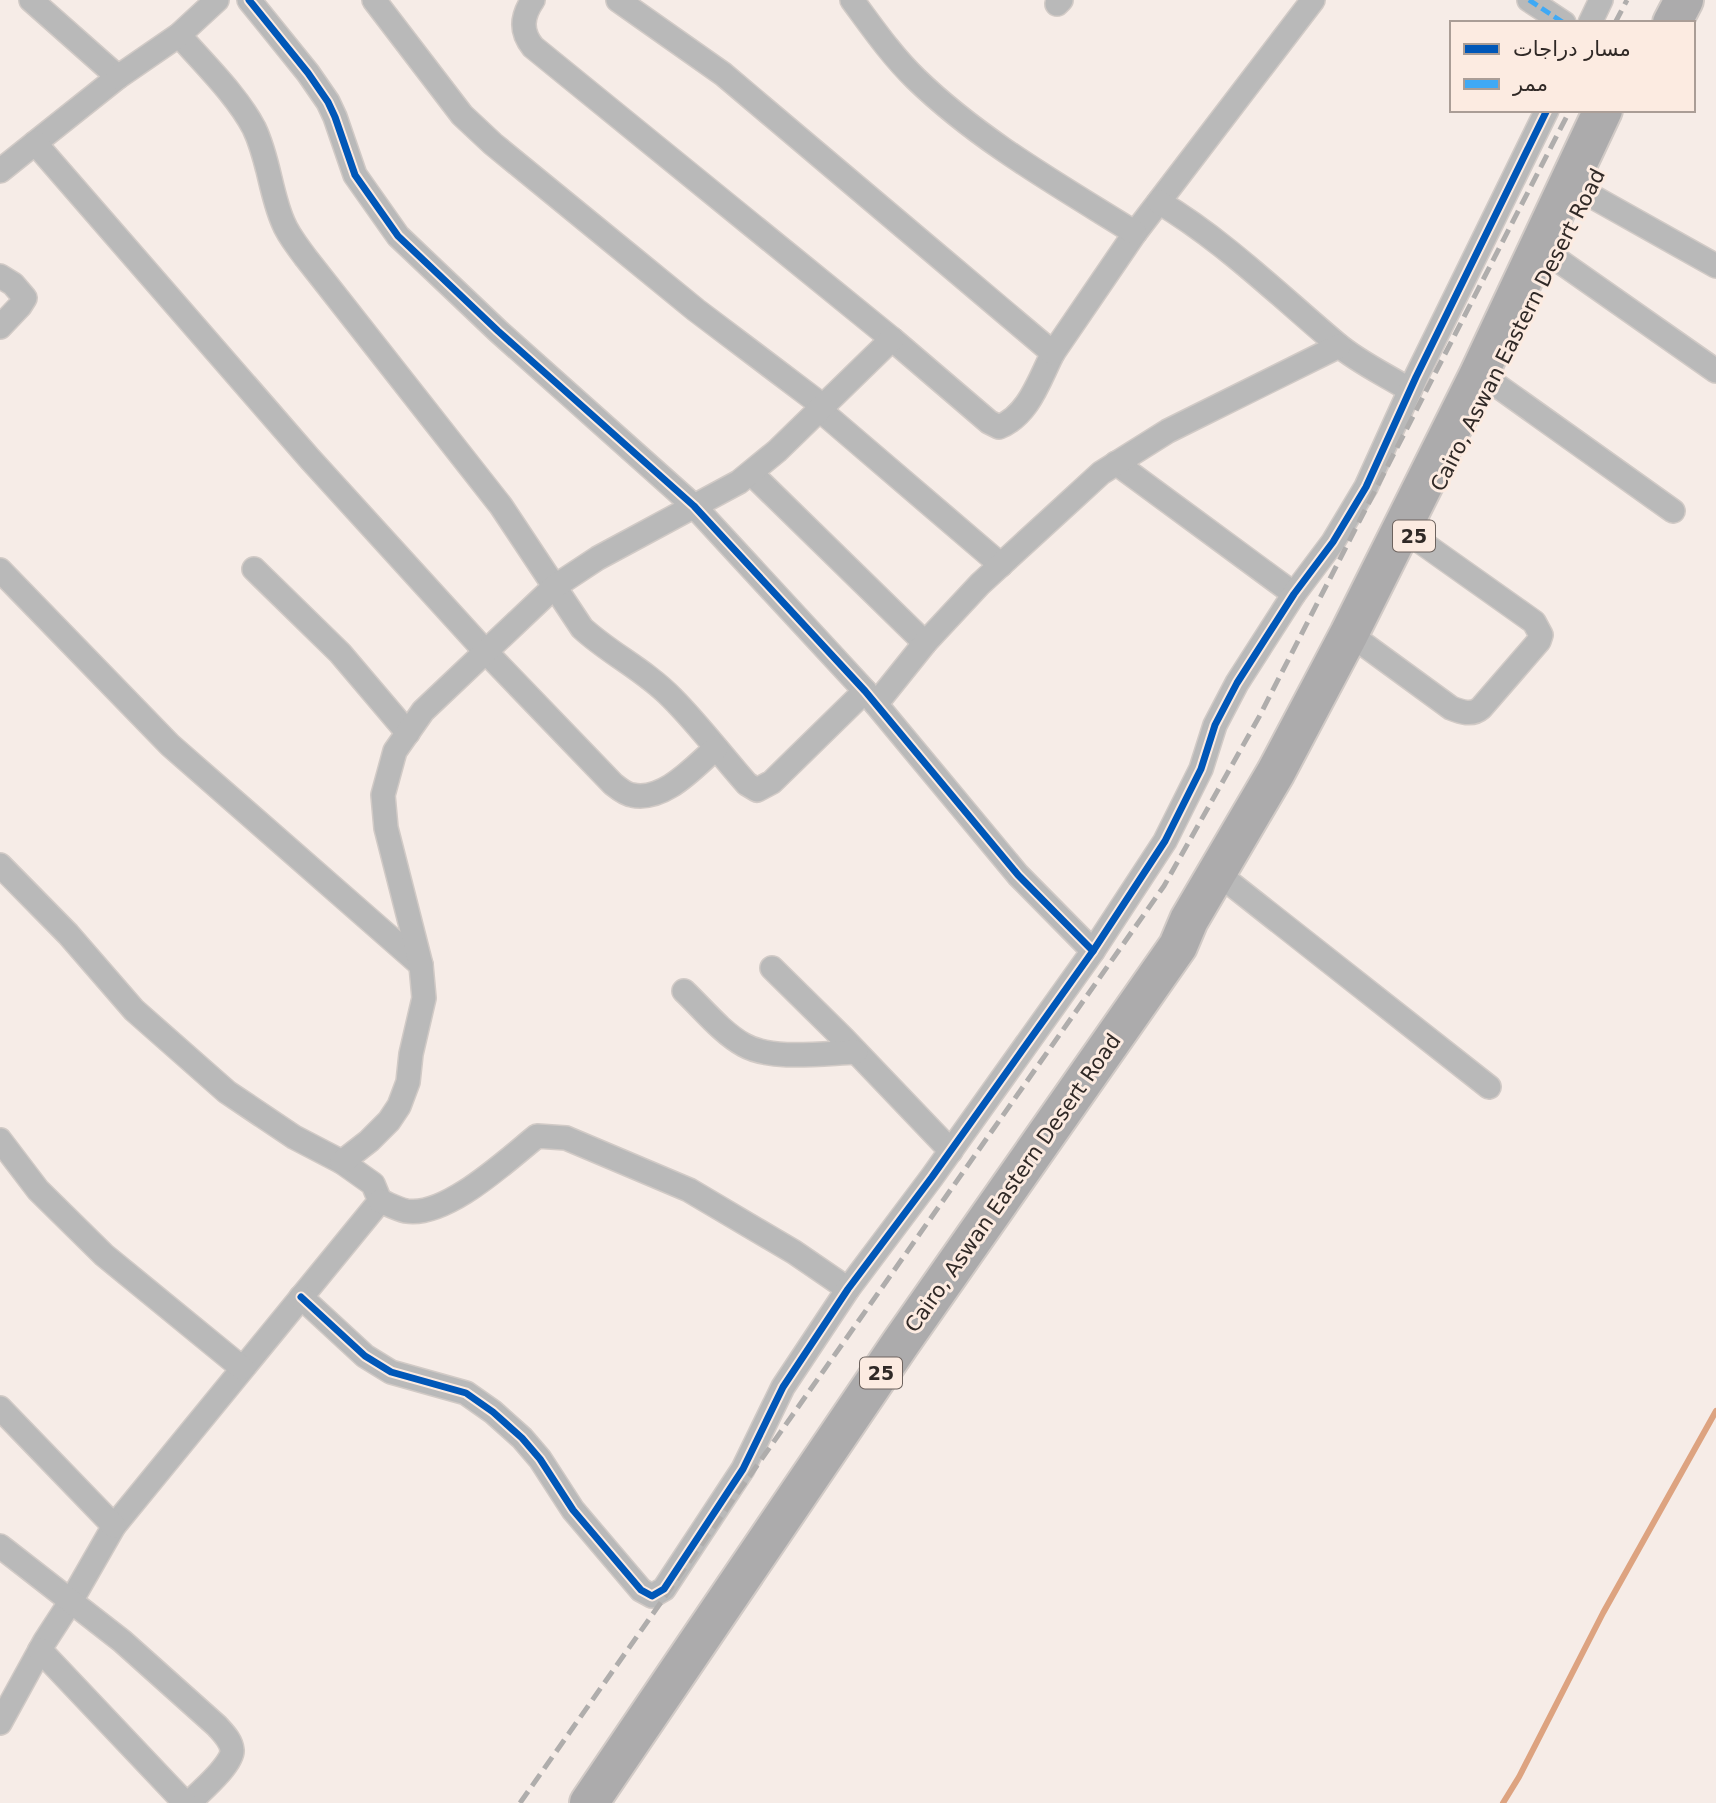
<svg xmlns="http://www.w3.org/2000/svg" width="1716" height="1803" viewBox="0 0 1716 1803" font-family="'DejaVu Sans',Vazirmatn,sans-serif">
	<rect width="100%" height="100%" fill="#f6ece7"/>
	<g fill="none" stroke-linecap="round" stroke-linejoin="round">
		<!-- stream -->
		<polyline stroke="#dda380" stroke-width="6" points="1503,1803 1519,1777 1603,1613 1716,1411"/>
		<defs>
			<g id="street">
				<polyline points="31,0 118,77 35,143"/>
				<polyline points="249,0 308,73 328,102 335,117 355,175 398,236 498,331 694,506 865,691 1018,875 1093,951"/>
				<polyline points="374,0 462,115 493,144 696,310 823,406"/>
				<path d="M533 0C522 16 520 31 533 47L892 339 989 422 999 427C1029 415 1039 380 1053 353"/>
				<polyline points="618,0 723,74 1053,353 1135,233 1313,0"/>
				<path d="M852 0C872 27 892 56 916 79 980 141 1060 186 1135 233"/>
				<polyline points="1529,0 1564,23"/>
				<polyline points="1057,4 1061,0"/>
				<polyline points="1590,23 1601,0"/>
				<path d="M179 35C204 64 236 94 254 128 269 159 270 192 283 222 288 235 298 247 306 258L501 506 582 628C610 654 645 670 672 698 699 725 722 756 747 784L757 790 772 782 865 691"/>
				<polyline points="118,77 179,35 217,0"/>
				<path d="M0 171 35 143 310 459 485 651 613 784C618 788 625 794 632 795 664 802 694 767 716 748"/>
				<polyline points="1586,193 1716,266"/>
				<path d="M1159 202C1223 240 1280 296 1337 344 1358 362 1386 375 1410 390"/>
				<polyline points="1555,258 1716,371"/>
				<polyline points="0,276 13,284 25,298 20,306 0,327"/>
				<polyline points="1492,382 1673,511"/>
				<polyline points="820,410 1001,565"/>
				<polyline points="1116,463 1294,594"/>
				<polyline points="751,473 925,643"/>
				<polyline points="254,569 340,653 408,733"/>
				<polyline points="0,570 170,745 421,965"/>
				<path d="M1362 643 1451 708C1461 712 1472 716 1481 708L1539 641 1541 635 1534 622 1414 537"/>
				<polyline points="876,704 925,643 980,584 1101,473 1168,431 1339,346"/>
				<polyline points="0,865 68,934 134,1010 227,1092 294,1137 342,1162 373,1184 380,1201 114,1526 71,1601 45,1641 0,1723"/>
				<polyline points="1230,883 1489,1087"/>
				<polyline points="772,968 843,1038 951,1151"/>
				<path d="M684 991C703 1009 722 1033 744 1045 772 1061 825 1053 856 1052"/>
				<polyline points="0,1140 38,1190 104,1255 242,1368"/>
				<polyline points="342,1162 369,1141 389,1121 399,1106 408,1082 411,1054 424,998 421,965 386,828 383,795 395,751 423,711 554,587 598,558 739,482 777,451 892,339"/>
				<path d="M380 1201C388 1204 397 1209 406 1211 446 1218 507 1160 537 1136L566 1138 689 1190 794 1252 848 1289"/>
				<polyline points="301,1297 365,1356 391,1372 466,1393 493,1412 522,1438 540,1459 573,1510 641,1590 652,1596 664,1589 743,1469 783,1387 848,1289 932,1177 1093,951 1165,841 1201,769 1215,725 1237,683 1294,594 1333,542 1366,487 1416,377 1547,110"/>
				<polyline points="0,1408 114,1526"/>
				<path d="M0 1546 122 1641 217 1726C223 1733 231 1740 232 1750 234 1763 199 1793 189 1803"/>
				<polyline points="40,1650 185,1803"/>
			</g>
			<g id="highway">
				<polyline points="1672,23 1684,0"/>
				<polyline points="589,1803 900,1344 1178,946 1189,920 1276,772 1349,634 1478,376 1603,110"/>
			</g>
		</defs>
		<!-- street casing -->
		<use href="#street" stroke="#d1cac6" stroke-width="26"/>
		<!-- highway casing -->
		<use href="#highway" stroke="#d1cac6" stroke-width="42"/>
		<!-- street -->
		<use href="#street" stroke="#b9b9b9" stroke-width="23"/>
		<!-- highway -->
		<use href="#highway" stroke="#acabac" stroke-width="38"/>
		<!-- rail -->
		<g stroke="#afadac" stroke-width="5" stroke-dasharray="14 7" stroke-linecap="butt">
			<polyline points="1615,23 1627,0"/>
			<polyline points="520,1803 1164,886 1259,717 1570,110"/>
		</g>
		<!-- quiet -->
		<polyline stroke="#3fa9f5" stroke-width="5" stroke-dasharray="10 5" stroke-linecap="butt" points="1529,0 1564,23"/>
		<defs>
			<g id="cycleway">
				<polyline points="249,0 308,73 328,102 335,117 355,175 398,236 498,331 694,506 865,691 1018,875 1093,951"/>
				<polyline points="301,1297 365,1356 391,1372 466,1393 493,1412 522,1438 540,1459 573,1510 641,1590 652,1596 664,1589 743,1469 783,1387 848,1289 932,1177 1093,951 1165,841 1201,769 1215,725 1237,683 1294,594 1333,542 1366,487 1416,377 1547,110"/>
			</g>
		</defs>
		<!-- cycleway casing -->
		<use href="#cycleway" stroke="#fcebe1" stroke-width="11"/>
		<!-- cycleway -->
		<use href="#cycleway" stroke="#0057b8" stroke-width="7"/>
	</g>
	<g text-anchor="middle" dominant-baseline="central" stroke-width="6" stroke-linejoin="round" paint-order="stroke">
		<!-- shield labels -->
		<g fill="#fcebe1" stroke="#6d635e" stroke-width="2">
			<rect x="1393" y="520.5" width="42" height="31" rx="5"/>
			<rect x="860" y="1357.5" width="42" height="31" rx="5"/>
		</g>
		<g font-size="19" font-weight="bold" fill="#302926">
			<text x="1414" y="536">25</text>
			<text x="881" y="1373">25</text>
		</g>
		<!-- street labels -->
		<g font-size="21" fill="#302926" stroke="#fcebe1">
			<text transform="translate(1518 330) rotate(-63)">Cairo, Aswan Eastern Desert Road</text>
			<text transform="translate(1013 1183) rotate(-55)">Cairo, Aswan Eastern Desert Road</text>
		</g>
	</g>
	<!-- legend -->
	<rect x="1450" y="21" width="245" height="91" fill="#fcebe1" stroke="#aa9d96" stroke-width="2"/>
	<rect x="1464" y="44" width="35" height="10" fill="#0057b8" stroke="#aa9d96" stroke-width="2"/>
	<text x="1513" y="56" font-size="21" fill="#302926">مسار دراجات</text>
	<rect x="1464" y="79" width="35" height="10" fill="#3fa9f5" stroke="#aa9d96" stroke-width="2"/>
	<text x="1513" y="91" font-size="21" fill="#302926">ممر</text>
</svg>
